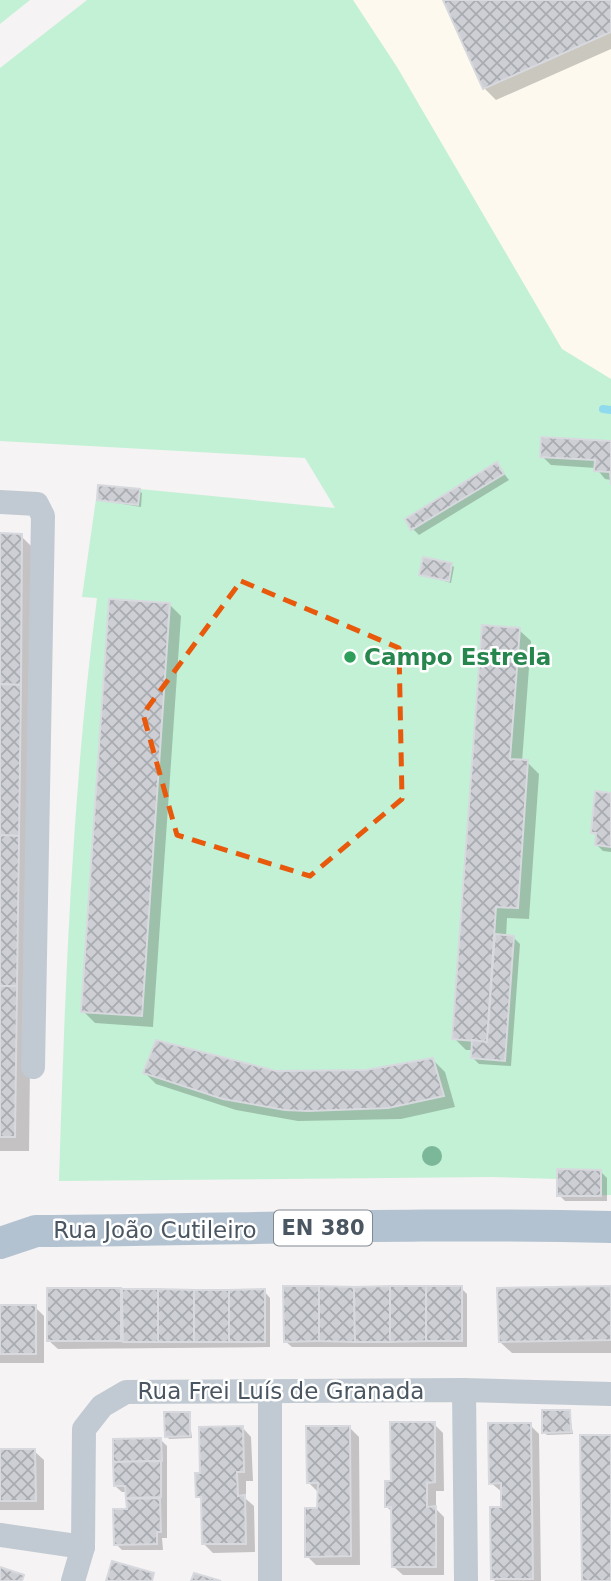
<svg xmlns="http://www.w3.org/2000/svg" width="611" height="1581" viewBox="0 0 611 1581" font-family="'DejaVu Sans',sans-serif">
	<defs>
		<pattern id="building-cross-hatch" width="8" height="8" patternUnits="userSpaceOnUse" patternTransform="scale(1.75)"><rect width="8" height="8" fill="#cdcfd5"/><path d="M0 0l8 8M0 8l8-8" fill="none" stroke="#a8abb0"/></pattern>
	</defs>
	<rect width="100%" height="100%" fill="#f5f3f3"/>
	<!-- commercial -->
	<polygon fill="#fdf9ef" points="353,0 611,0 611,379 562,349 397,67"/>
	<!-- garden -->
	<g fill="#c3f1d5">
		<polygon points="0,0 30,0 0,24"/>
		<path d="M87 0H353L397 67 562 349 611 379V1195L557 1196V1179L493 1177 59 1181C65 986 72 792 97 598L82 597 98 485 335 508 305 458 0 441V68Z"/>
	</g>
	<!-- shadow -->
	<g fill="#0003">
		<polygon points="445,0 611,0 611,49 496,100 484,88"/>
		<polygon points="611,443 611,480 605,479 596,468 551,465 542,456"/>
		<polygon points="497,465 509,480 419,535 413,529 407,519"/>
		<polygon points="139,491 142,493 141,507 99,500"/>
		<polygon points="0,535 21,536 36,551 29,1151 0,1151"/>
		<polygon points="451,565 454,567 451,583 421,574"/>
		<polygon points="170,605 181,616 153,1027 95,1023 83,1011"/>
		<polygon points="519,630 531,641 522,762 527,762 539,774 529,919 507,918 506,937 514,938 520,944 511,1066 479,1064 473,1058 473,1050 466,1050 454,1038"/>
		<polygon points="611,795 611,852 603,851 597,845 598,837 592,832"/>
		<polygon points="433,1060 445,1072 455,1107 401,1119 298,1121 236,1110 156,1084 145,1073 366,1072"/>
		<polygon points="600,1171 607,1178 607,1201 565,1201 559,1195"/>
		<polygon points="461,1288 467,1294 467,1347 292,1347 285,1341"/>
		<polygon points="611,1288 611,1353 512,1353 500,1342"/>
		<polygon points="120,1290 124,1294 264,1291 270,1298 270,1347 58,1349 48,1340"/>
		<polygon points="0,1307 35,1307 44,1316 44,1363 0,1363"/>
		<polygon points="569,1411 573,1434 547,1435 544,1432"/>
		<polygon points="189,1414 192,1438 169,1439 167,1436"/>
		<polygon points="434,1424 443,1433 444,1491 436,1491 436,1509 444,1517 444,1575 403,1575 393,1566 393,1513 387,1507 393,1483"/>
		<polygon points="530,1425 539,1434 541,1581 495,1581 493,1578 502,1492 491,1483"/>
		<polygon points="242,1427 251,1437 253,1481 246,1481 246,1499 254,1506 255,1552 213,1553 204,1544 203,1501 198,1496 202,1475"/>
		<polygon points="350,1428 359,1437 360,1565 316,1565 307,1556 319,1510 318,1492 309,1483"/>
		<polygon points="161,1440 167,1446 167,1538 162,1538 163,1550 122,1550 116,1544 129,1510 128,1492 122,1492 115,1486"/>
		<polygon points="0,1451 34,1451 44,1460 44,1510 0,1510"/>
	</g>
	<g fill="none" stroke-linecap="round" stroke-linejoin="round">
		<!-- stream -->
		<polyline stroke="#90daee" stroke-width="8" points="603,409 611,410"/>
	</g>
	<!-- building -->
	<g fill="url(#building-cross-hatch)" stroke="#d7d9de" stroke-width="2">
		<polygon points="443,0 611,0 611,32 483,89"/>
		<polygon points="541,437 611,441 611,485 610,472 594,471 595,460 540,457"/>
		<polygon points="497,462 504,474 411,530 405,519"/>
		<polygon points="98,485 140,489 138,505 97,500"/>
		<polygon points="0,533 22,534 21,685 0,684"/>
		<polygon points="423,557 452,563 449,581 419,575"/>
		<polygon points="109,599 170,603 142,1016 81,1012"/>
		<polygon points="482,625 520,628 510,759 528,760 518,908 496,907 487,1042 452,1039"/>
		<polygon points="0,684 21,685 19,836 0,835"/>
		<polygon points="595,791 611,793 611,847 595,845 596,833 591,833"/>
		<polygon points="0,835 19,836 17,986 0,986"/>
		<polygon points="495,934 514,936 505,1061 471,1058 472,1040 487,1042"/>
		<polygon points="0,986 17,986 15,1137 0,1137"/>
		<polygon points="156,1040 276,1071 366,1070 433,1058 444,1096 388,1108 308,1111 285,1110 223,1099 143,1073"/>
		<polygon points="557,1169 601,1170 601,1196 557,1196"/>
		<polygon points="283,1286 319,1286 319,1341 284,1342"/>
		<polygon points="319,1286 354,1287 355,1342 319,1341"/>
		<polygon points="390,1286 390,1342 355,1342 354,1287"/>
		<polygon points="390,1286 426,1286 426,1341 390,1342"/>
		<rect x="426" y="1286" width="36" height="55"/>
		<polygon points="611,1286 611,1340 499,1342 497,1288"/>
		<rect x="47" y="1288" width="74" height="53"/>
		<polygon points="122,1289 158,1289 158,1342 123,1342"/>
		<polygon points="158,1289 194,1290 194,1342 158,1342"/>
		<polygon points="265,1289 265,1342 229,1342 229,1290"/>
		<rect x="194" y="1290" width="35" height="52"/>
		<rect x="0" y="1305" width="36" height="49"/>
		<polygon points="542,1410 570,1410 571,1432 542,1433"/>
		<polygon points="164,1412 190,1412 190,1436 165,1437"/>
		<polygon points="390,1422 435,1422 435,1482 427,1483 427,1507 436,1506 436,1567 392,1567 391,1507 385,1507 385,1481 391,1481"/>
		<polygon points="488,1423 531,1423 533,1579 491,1579 490,1507 501,1507 501,1483 489,1484"/>
		<polygon points="243,1426 244,1472 237,1472 238,1496 245,1495 246,1544 202,1544 201,1497 196,1497 195,1473 200,1473 199,1427"/>
		<polygon points="306,1426 350,1426 351,1556 305,1557 305,1508 317,1508 318,1483 307,1483"/>
		<polygon points="580,1435 611,1435 611,1581 582,1581"/>
		<polygon points="161,1438 162,1461 113,1462 113,1439"/>
		<polygon points="0,1449 35,1449 36,1501 0,1501"/>
		<polygon points="161,1461 161,1497 126,1498 125,1486 114,1486 113,1462"/>
		<polygon points="160,1498 161,1532 157,1532 157,1544 114,1545 113,1509 127,1509 126,1499"/>
		<polygon points="112,1561 154,1573 152,1581 106,1581"/>
		<polygon points="0,1567 24,1575 22,1581 0,1581"/>
		<polygon points="194,1573 221,1581 191,1581"/>
	</g>
	<g fill="none" stroke-linecap="round" stroke-linejoin="round">
		<!-- minor -->
		<g stroke="#c1cad2" stroke-width="24">
			<polyline points="0,502 37,504 43,516 33,1067"/>
			<polyline points="464,1390 466,1581"/>
			<polyline points="0,1535 83,1547"/>
			<polyline points="73,1581 83,1547 84,1429 102,1406 126,1392 464,1390 611,1394"/>
			<polyline points="270,1581 270,1392"/>
		</g>
		<!-- major -->
		<path stroke="#b3c2d1" stroke-width="32" d="M0 1243 36 1231C227 1230 419 1222 611 1227"/>
	</g>
	<!-- trees -->
	<circle fill="#7bb799" cx="432" cy="1156" r="10"/>
	<!-- marked area -->
	<path fill="none" stroke="#e8590c" stroke-width="5" stroke-dasharray="14 9" stroke-linejoin="round" d="M241 581 399 648 402 799 310 876 177 835 143 714Z"/>
	<!-- markers -->
	<circle fill="#2e9e5b" stroke="#fff" stroke-width="2.5" cx="350" cy="657" r="7"/>
	<g text-anchor="middle" dominant-baseline="central" stroke-width="5" stroke-linejoin="round" paint-order="stroke">
		<!-- shield labels -->
		<rect fill="#fff" stroke="#808990" stroke-width="2" x="274" y="1210.5" width="98" height="35" rx="5"/>
		<g font-size="21" font-weight="bold" fill="#4a5661">
			<text x="323" y="1228">EN 380</text>
		</g>
		<!-- leisure labels -->
		<g font-size="23" font-weight="bold" fill="#27864d" stroke="#fff" text-anchor="start">
			<text x="364" y="657">Campo Estrela</text>
		</g>
		<!-- street labels -->
		<g font-size="23" fill="#4a5661" stroke="#fff">
			<text x="155" y="1230">Rua João Cutileiro</text>
			<text x="281" y="1391">Rua Frei Luís de Granada</text>
		</g>
	</g>
</svg>
